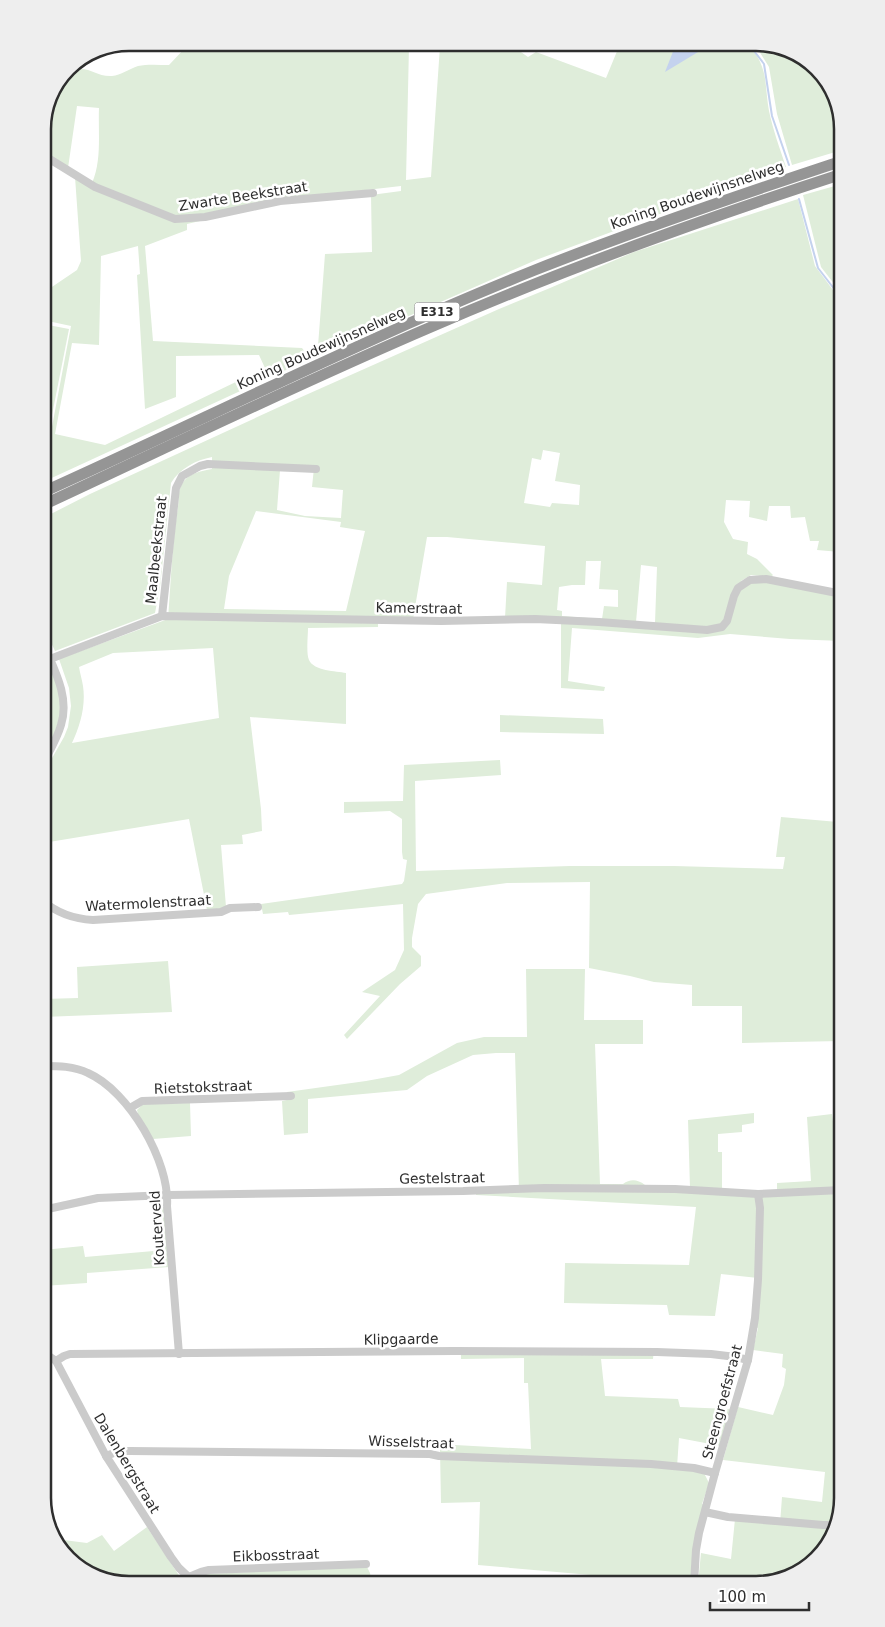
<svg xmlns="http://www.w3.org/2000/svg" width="885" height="1627" viewBox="0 0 885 1627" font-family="'DejaVu Sans',sans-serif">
	<rect width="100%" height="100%" fill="#fff"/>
	<!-- green -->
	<g fill="#dfedda" fill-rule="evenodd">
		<path d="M747 43C769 67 764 82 769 111 773 130 780 149 786 167L536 260 286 370 43 482V431L51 432 71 326 43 320V293L77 270 81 261 75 177 92 183C102 160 98 133 99 108L77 106 68 168 43 152V124L66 72C90 63 93 77 112 76 121 75 129 69 138 66 147 64 159 65 169 65L185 48 409 46 406 180 431 177 440 46 511 45 528 57 536 52 606 78 620 44ZM401 186V191L371 195 372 252 325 254 318 346 305 352 302 348 153 341 145 246 187 230V224L252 209 251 203ZM138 246 140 274 137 275 145 409 176 397V356L259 355 265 368 105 445 55 434 72 343 99 345 101 256Z"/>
		<polygon points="754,43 761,43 804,57 836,96 842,130 842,150 792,165 777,114 769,67"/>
		<polygon points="43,157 50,161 45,248 43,248"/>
		<polygon points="842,184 842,294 821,267 803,195"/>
		<path d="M798 199 815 266 842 302V591H840V552L817 550 819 541H810L805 517 791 518 790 506H769L767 521 749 517 750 501 726 500 724 522 733 539 748 542 747 554 757 559 773 575 771 577 751 575 741 581 738 593 744 585 760 581 842 596V641L790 639 730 634 698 638 572 628 568 681 605 687 604 691 561 688V623L505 618 507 582 542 585 545 546 447 537H427L413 619H378V627L308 628C308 635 306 654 309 660 314 671 336 671 346 673V724L250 717 261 809 262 831 242 835 243 844 221 845 226 907 218 910H207L189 819 43 843V774L64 737 68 727 71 706 69 688 59 659 168 619C171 581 172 544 178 507 179 500 178 490 182 484 188 473 201 471 212 469V457C196 460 179 469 171 483L160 587 155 613 55 651 43 625V518L90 494 290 402 499 309 550 288 634 252ZM543 450 560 453 555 481 580 485 579 505 552 503 550 507 524 503 532 458 541 460ZM314 468 312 487 343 490 341 518 305 516 277 510 280 470ZM256 511 341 522 340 527 365 531 346 611 224 609 229 576ZM586 561H601L599 589 618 590V607L604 606 602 619 562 616V611L557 610 559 587 572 585H585ZM641 565 657 567 655 623 636 622ZM213 648 219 718 72 743C80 726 86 706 83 686 82 680 80 673 79 667L113 653Z"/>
		<polygon points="43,324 69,329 50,425 43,424"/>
		<path d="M43 654C48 666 57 680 60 694 64 717 53 738 43 757Z"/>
		<polygon points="500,715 603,719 604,734 500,732"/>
		<polygon points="500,760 501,775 415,781 416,871 570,866 674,866 783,869 785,857 776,857 781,817 838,822 836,871 842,872 842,1041 742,1043 742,1006 692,1006 692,985 654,982 630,976 589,968 590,882 507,883 426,894 418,904 412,938 412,947 421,956 421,966 400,984 347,1039 344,1035 380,996 362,992 395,970 404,950 403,904 289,915 288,912 263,914 261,904 402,884 404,881 407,860 403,859 402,852 402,819 390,811 344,813 344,802 403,801 404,765"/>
		<polygon points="168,961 172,1012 43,1017 43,999 78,998 77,967"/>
		<path d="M526 969H585L584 1020H643V1044H595L600 1184H623C630 1179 637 1179 645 1185V1191L842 1193V1498L828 1546 789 1578 755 1584H698L701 1553 731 1559 735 1519 780 1524 782 1497 822 1502 825 1472 723 1460 738 1407 773 1415 784 1385 786 1369 782 1367 783 1354 753 1350 758 1328 755 1327 758 1278 721 1274 715 1316 669 1315 667 1305 564 1303 565 1263 689 1265 696 1207 476 1195V1192L519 1191 515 1053H496L473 1055 427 1076 407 1090 308 1099V1133L284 1135 282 1101 287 1100V1092L366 1081 399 1075 457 1043 484 1037H527Z"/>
		<polygon points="190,1103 191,1136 153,1139 138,1114 137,1110 143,1104"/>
		<polygon points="754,1113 754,1123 742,1125 742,1132 718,1134 718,1152 722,1152 722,1190 690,1188 688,1120"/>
		<polygon points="832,1114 836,1144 842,1145 842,1187 777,1190 777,1183 811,1181 807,1117"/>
		<polygon points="157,1199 165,1208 169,1267 87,1273 87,1283 43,1286 43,1250 83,1246 85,1257 165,1250 162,1208 156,1201"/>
		<polygon points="654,1349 653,1359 601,1359 605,1396 678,1399 680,1407 730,1409 721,1446 679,1438 677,1467 704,1473 709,1483 702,1504 705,1505 694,1584 478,1565 480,1502 441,1503 440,1450 455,1450 455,1445 531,1449 528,1383 524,1383 524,1358 461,1359 461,1354"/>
		<polygon points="147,1527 180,1577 190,1582 204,1574 367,1567 370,1573 372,1584 277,1584 277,1582 232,1580 232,1583 225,1584 124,1584 81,1570 56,1539 87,1543 102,1535 114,1551"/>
	</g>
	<!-- water -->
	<polygon fill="#c4d2ee" points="713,43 665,72 676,44"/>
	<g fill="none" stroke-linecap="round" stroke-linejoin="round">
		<!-- stream -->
		<g stroke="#c4d2ee" stroke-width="2">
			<polyline points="748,43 764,64 772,116 789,165"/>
			<polyline points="799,199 818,268 842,299"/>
		</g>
		<!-- minor -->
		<g stroke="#cbcbcb" stroke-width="8">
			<polyline points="43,155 95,187 175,219 205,217 280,201 373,193"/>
			<polyline points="162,616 176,488 182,476 200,466 208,464 316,469"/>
			<polyline points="50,659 162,616 441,621 535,619 599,622 707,630 722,627 727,621 734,596 738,588 750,580 766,579 842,594"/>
			<path d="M43 764C49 752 57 739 61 725 70 697 54 669 43 643"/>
			<path d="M43 901C57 913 74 919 93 920L221 912 230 908 258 907"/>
			<path d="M43 1066C58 1066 74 1066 88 1073 129 1091 170 1162 167 1206L179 1354"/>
			<polyline points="130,1108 142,1101 291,1096"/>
			<polyline points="43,1210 98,1198 168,1195 463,1191 544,1188 675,1189 758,1194 842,1190"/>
			<polyline points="43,1352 56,1361 106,1456 171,1557 179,1568 196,1584"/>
			<polyline points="56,1361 64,1356 70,1354 454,1351 657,1352 711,1354 736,1357 748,1360"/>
			<polyline points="106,1456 119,1451 130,1451 430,1454 439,1456 651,1464 694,1468 715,1473"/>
			<polyline points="705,1512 728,1517 823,1525 834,1525"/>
			<polyline points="189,1577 201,1572 209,1570 366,1564"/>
			<polyline points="694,1584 696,1550 699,1533 715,1473 748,1360 755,1318 758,1280 760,1208 758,1194"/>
		</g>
		<!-- highway -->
		<g stroke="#959595" stroke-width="11">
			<path d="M43 492C207 418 368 337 535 270 636 230 739 195 842 161"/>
			<path d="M43 505C172 445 300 383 431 327 565 269 703 219 842 174"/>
		</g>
	</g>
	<g text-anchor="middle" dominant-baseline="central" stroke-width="5" stroke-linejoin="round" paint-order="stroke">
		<!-- shield labels -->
		<rect fill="#fff" stroke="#6d6d6d" stroke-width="1" x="414.5" y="302.5" width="45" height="19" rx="4"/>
		<g font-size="12" font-weight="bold" fill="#2e2e2e">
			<text x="437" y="312">E313</text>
		</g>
		<!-- street labels -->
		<g font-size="14" fill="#2e2e2e" stroke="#fff">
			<text transform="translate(697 195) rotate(-19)">Koning Boudewijnsnelweg</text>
			<text transform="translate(243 196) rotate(-9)">Zwarte Beekstraat</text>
			<text transform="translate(321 348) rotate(-24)">Koning Boudewijnsnelweg</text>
			<text transform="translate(156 550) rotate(-84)">Maalbeekstraat</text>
			<text transform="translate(419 608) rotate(1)">Kamerstraat</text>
			<text transform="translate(148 903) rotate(-3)">Watermolenstraat</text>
			<text transform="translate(203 1087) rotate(-2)">Rietstokstraat</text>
			<text transform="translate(442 1178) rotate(-1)">Gestelstraat</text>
			<text transform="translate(157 1228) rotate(-94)">Kouterveld</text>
			<text transform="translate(401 1339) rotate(-1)">Klipgaarde</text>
			<text transform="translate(722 1402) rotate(-75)">Steengroefstraat</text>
			<text transform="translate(411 1442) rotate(2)">Wisselstraat</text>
			<text transform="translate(127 1463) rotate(59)">Dalenbergstraat</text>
			<text transform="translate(276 1555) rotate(-2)">Eikbosstraat</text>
		</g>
	</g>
	<!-- crop -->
	<path d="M0 0H885V1627H0ZM129 51H756A78 78 0 0 1 834 129V1498A78 78 0 0 1 756 1576H129A78 78 0 0 1 51 1498V129A78 78 0 0 1 129 51Z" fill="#eee" fill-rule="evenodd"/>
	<path fill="none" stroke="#2e2e2e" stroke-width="2.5" d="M129 51H756A78 78 0 0 1 834 129V1498A78 78 0 0 1 756 1576H129A78 78 0 0 1 51 1498V129A78 78 0 0 1 129 51Z"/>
	<!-- scale -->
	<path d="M710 1602v8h99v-8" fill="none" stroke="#2e2e2e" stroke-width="2.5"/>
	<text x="718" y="1602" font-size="15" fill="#2e2e2e" stroke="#ffffff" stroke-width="4" paint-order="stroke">100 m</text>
</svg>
